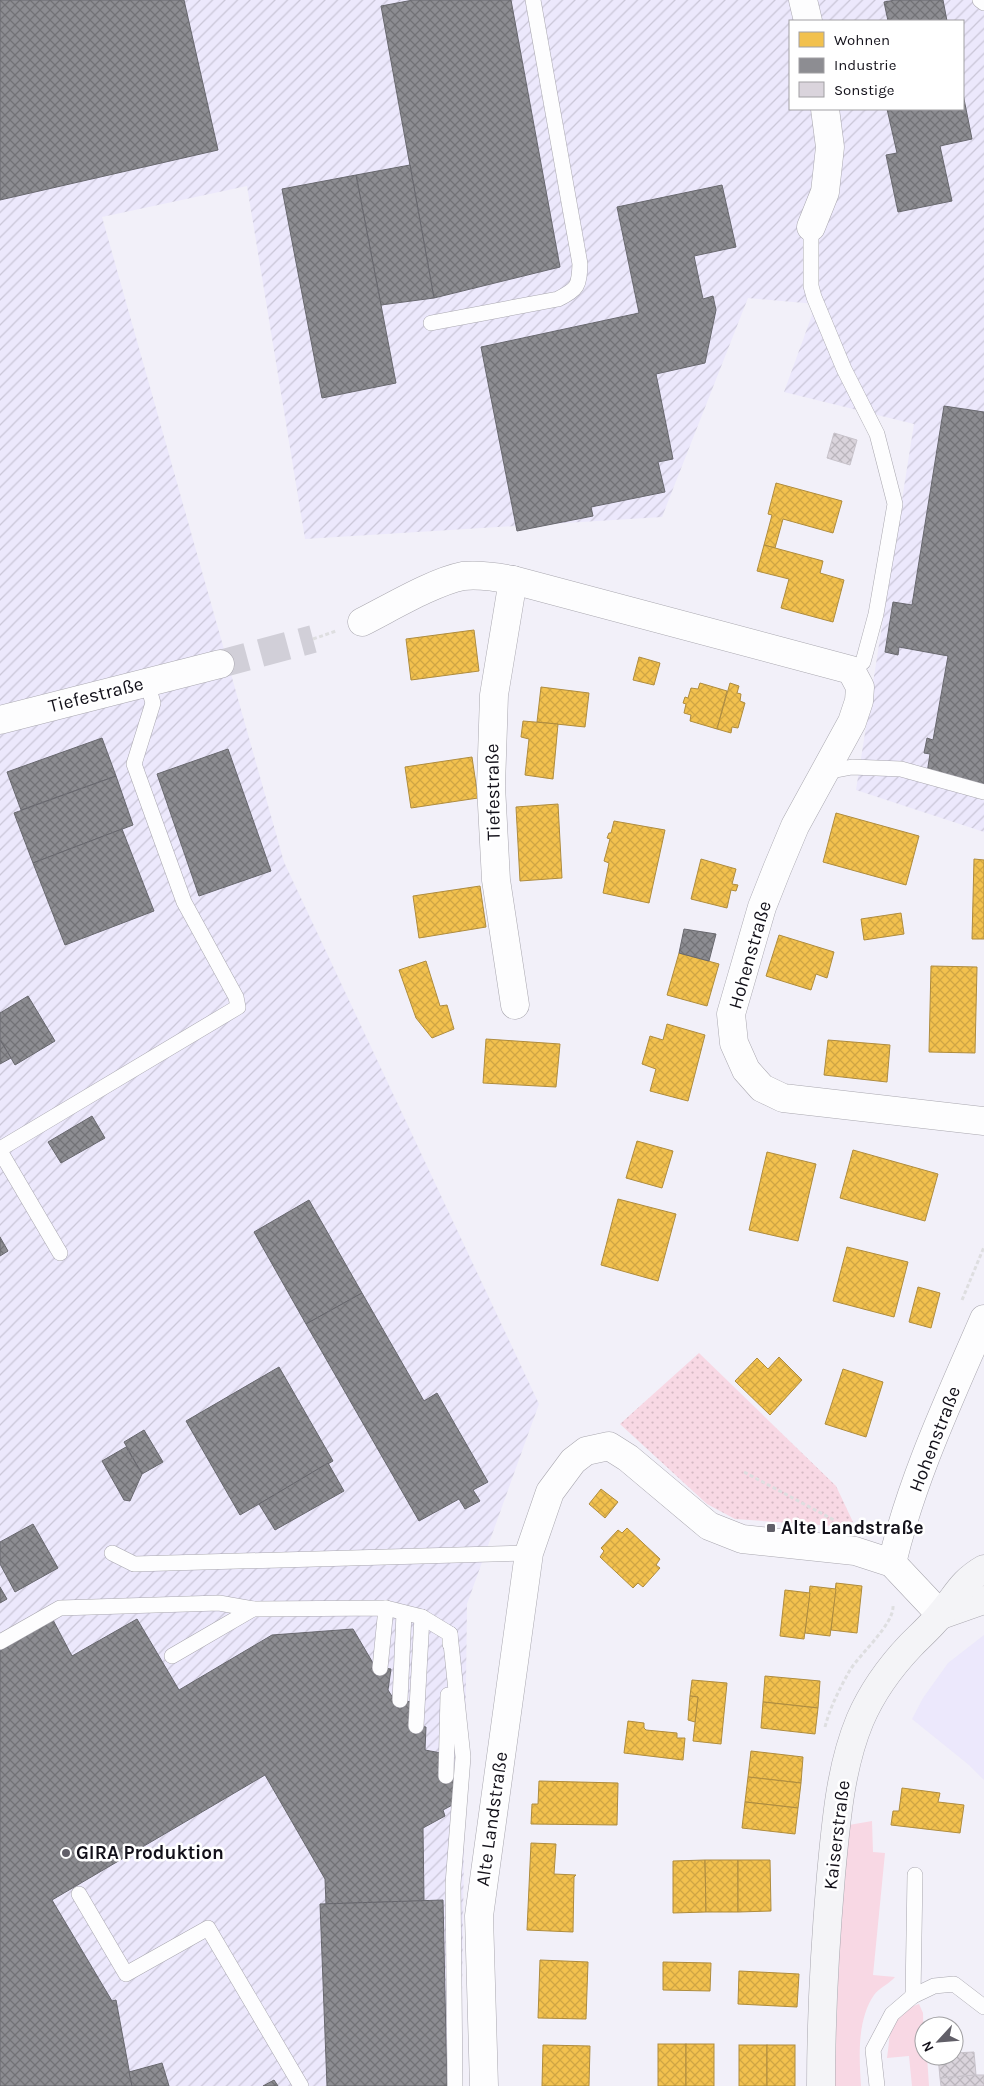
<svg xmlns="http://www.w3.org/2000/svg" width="984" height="2086" viewBox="0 0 984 2086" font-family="Karla,sans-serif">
	<defs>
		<pattern id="industrial-furrows" width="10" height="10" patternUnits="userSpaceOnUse" patternTransform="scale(1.25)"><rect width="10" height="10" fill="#ece8fc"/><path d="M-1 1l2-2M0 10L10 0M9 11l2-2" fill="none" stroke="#cac6d7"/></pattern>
		<pattern id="park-dots" width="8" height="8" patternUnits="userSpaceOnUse" patternTransform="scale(1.25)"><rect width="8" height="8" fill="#f8d8e4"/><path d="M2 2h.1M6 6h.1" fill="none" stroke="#d4b8c3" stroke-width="1.8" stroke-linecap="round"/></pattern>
		<pattern id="homes-cross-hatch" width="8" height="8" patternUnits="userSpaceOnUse" patternTransform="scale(1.25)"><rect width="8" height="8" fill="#f2c14e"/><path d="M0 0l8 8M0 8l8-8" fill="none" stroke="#cfa544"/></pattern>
		<pattern id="industry-cross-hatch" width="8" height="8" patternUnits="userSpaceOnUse" patternTransform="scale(1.25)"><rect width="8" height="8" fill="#8d8d92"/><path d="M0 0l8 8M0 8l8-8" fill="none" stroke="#727276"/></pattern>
		<pattern id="building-cross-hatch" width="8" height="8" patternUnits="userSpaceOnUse" patternTransform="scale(1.25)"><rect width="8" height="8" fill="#dad4dc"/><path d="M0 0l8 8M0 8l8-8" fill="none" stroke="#bab5bc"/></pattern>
	</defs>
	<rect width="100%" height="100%" fill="#f2f0f9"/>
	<!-- built -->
	<polygon fill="#ece8fc" points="984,1635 984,1780 969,1765 912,1719 923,1698 948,1663"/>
	<!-- industrial -->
	<path fill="url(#industrial-furrows)" fill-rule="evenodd" d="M0 0H984V832L856 790 914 424 784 392 816 304 748 298 662 517 305 539 247 186 102 217 284 862 539 1404 467 1604 461 2086H0ZM790 21H963V109H790Z"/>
	<!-- grass -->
	<g fill="#f8d8e4">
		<path d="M872 1821 873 1852 885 1853 873 1975 895 1977C889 1984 879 1988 874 1995 857 2020 859 2056 861 2086H834L840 1930 849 1825Z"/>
		<path d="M919 2004 923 2013 924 2056H927L929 2086H912L909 2056 887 2058C892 2026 885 2016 919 2004Z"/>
	</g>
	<!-- park -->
	<polygon fill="url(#park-dots)" points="699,1353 836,1486 853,1522 833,1526 735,1519 707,1504 620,1424"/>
	<!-- homes -->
	<g fill="url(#homes-cross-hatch)" stroke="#af8c3e">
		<polygon points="776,483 842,501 833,533 783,519 775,548 764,545 772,515 768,514"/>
		<polygon points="764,545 823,561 820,573 844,580 833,622 781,608 789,579 757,571"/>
		<polygon points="474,630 479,671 411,680 406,639"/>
		<polygon points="639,657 660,663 654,685 633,680"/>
		<polygon points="700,683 727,691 717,729 690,721 691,715 684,713 686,704 683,703 685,697 688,698 691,688 698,689"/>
		<polygon points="730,683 739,686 737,693 741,694 740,701 745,703 738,728 732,727 731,733 717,729"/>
		<polygon points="541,687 589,693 585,727 537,722"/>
		<polygon points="523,721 558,724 553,779 525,775 529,739 521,737"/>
		<polygon points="472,757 478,798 411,808 405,767"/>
		<polygon points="558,804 562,878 520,881 516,807"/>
		<polygon points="836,813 919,836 906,885 823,862"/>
		<polygon points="614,821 665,830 649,903 603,893 609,863 604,861 610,839 607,838 609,833 611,833"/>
		<polygon points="701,859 736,869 732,884 738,885 736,891 731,890 727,908 691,899"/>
		<polygon points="974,859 984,860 984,939 972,939"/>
		<polygon points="480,886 486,927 419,938 413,896"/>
		<polygon points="901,913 904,934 864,940 861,919"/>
		<polygon points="779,935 834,952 827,978 816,974 811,990 766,976"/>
		<polygon points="679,953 719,964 707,1006 667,995"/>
		<polygon points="426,961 440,1006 447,1005 454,1029 432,1038 416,1018 399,970"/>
		<polygon points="931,966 977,967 975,1053 929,1052"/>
		<polygon points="667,1024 705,1035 688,1101 650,1091 656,1069 642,1064 650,1036 663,1040"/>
		<polygon points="486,1039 560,1044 556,1087 483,1083"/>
		<polygon points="828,1040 890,1045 887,1082 824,1075"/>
		<polygon points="637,1141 673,1151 662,1188 626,1178"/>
		<polygon points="853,1150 938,1174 925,1221 840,1198"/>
		<polygon points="767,1152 816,1164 798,1241 749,1230"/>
		<polygon points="618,1199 676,1214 658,1281 601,1265"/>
		<polygon points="847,1247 908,1262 894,1317 833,1301"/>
		<polygon points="918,1287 940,1293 931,1328 909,1322"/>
		<polygon points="779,1357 802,1380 770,1415 735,1381 757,1358 768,1369"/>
		<polygon points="843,1369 883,1382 866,1437 825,1424"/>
		<polygon points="601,1489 618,1502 605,1518 589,1504"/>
		<polygon points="627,1528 660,1559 656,1565 660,1568 643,1587 638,1583 633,1588 600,1557 604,1551 601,1548 618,1530 622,1533"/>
		<polygon points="836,1583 862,1586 857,1633 831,1630"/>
		<polygon points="810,1586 836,1589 830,1636 805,1633"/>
		<polygon points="785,1590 810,1593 804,1639 780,1636"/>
		<polygon points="765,1676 820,1681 818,1708 763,1702"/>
		<polygon points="692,1680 727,1683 721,1744 693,1741 698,1697 690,1696"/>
		<polygon points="690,1696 698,1697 695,1722 688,1720"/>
		<polygon points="763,1702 818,1708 815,1734 761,1728"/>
		<polygon points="628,1721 644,1723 644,1728 646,1730 677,1733 677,1738 685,1738 683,1760 624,1753"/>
		<polygon points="751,1751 803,1757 801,1783 748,1777"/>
		<polygon points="748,1777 801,1783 798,1808 745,1802"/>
		<polygon points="539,1781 618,1783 617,1825 531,1824 532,1804 538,1804"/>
		<polygon points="902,1788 940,1793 938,1802 964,1805 960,1833 891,1825 893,1811 899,1811"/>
		<polygon points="745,1802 798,1808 795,1834 742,1828"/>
		<polygon points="531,1843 556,1844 554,1874 576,1875 574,1877 573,1932 527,1930"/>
		<polygon points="705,1860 706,1912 673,1913 673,1861"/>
		<polygon points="705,1860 738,1860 738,1912 706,1912"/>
		<polygon points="738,1860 770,1860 771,1911 738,1912"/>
		<polygon points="540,1960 588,1962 586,2019 538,2018"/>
		<polygon points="663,1962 711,1963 710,1991 663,1990"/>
		<polygon points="739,1971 799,1974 797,2007 738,2004"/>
		<rect x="658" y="2044" width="28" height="42"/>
		<rect x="686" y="2044" width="28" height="42"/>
		<polygon points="543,2045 590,2046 589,2086 542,2086"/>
		<rect x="739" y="2045" width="28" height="41"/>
		<rect x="767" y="2045" width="28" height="41"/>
	</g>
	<!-- industry -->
	<g fill="url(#industry-cross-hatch)" stroke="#68686e">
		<polygon points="0,0 184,0 218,150 0,200"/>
		<polygon points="413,0 511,0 560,267 434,298 381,6"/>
		<polygon points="895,0 943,0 947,21 888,21 884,2"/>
		<polygon points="963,94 972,139 940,146 952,201 898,212 886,155 897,153 887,109 963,109"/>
		<polygon points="410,165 434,298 381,305 356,175"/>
		<polygon points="356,175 396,383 322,398 282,189"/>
		<polygon points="722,185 736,247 694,256 703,299 713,296 716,310 705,363 656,374 673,459 658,462 665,492 591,507 593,516 517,531 481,347 639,313 617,207"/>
		<polygon points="944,406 984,412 984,784 927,773 930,754 924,753 927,738 933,740 948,656 899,647 898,655 885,652 893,602 912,605"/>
		<polygon points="102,738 116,776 21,810 7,772"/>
		<polygon points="228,749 271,871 199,896 157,774"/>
		<polygon points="116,776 133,825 33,863 14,813"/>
		<polygon points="122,829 154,911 65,945 33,863"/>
		<polygon points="684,929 716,934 709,961 679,953"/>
		<polygon points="28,996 55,1041 15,1065 0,1039 0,1013"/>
		<polygon points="0,1040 11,1058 0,1064"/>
		<polygon points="92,1116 105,1138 61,1163 48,1142"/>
		<polygon points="309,1200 362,1293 306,1324 254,1232"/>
		<polygon points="0,1237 8,1251 0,1256"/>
		<polygon points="362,1293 424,1401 437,1393 488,1482 473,1490 480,1501 465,1509 459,1499 419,1521 306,1324"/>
		<polygon points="279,1367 333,1461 240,1515 186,1421"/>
		<polygon points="144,1430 163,1462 142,1474 124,1442"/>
		<polygon points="126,1447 142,1474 130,1501 124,1500 102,1461"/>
		<polygon points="328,1463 344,1491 275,1530 259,1504"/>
		<polygon points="33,1524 58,1568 15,1592 0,1564 0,1542"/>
		<polygon points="0,1587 7,1599 0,1603"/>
		<polygon points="137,1619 179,1690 272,1635 353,1629 373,1663 377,1667 391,1669 388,1690 393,1698 411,1702 410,1725 426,1727 425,1750 441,1753 439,1775 456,1777 456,1803 443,1810 445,1816 423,1828 424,1901 326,1904 325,1879 265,1775 52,1900 112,2001 116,2000 132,2086 0,2086 0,1651 53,1620 72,1656"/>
		<polygon points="443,1900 447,2086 327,2086 320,1904"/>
		<polygon points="162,2063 169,2086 132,2086 129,2072"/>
		<polygon points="274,2080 278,2086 263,2086"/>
	</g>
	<!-- building -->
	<g fill="url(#building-cross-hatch)" stroke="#c8c3cb">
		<polygon points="834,433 857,440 850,465 827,458"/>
		<polygon points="974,2052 976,2075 940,2078 938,2056 954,2056 954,2053"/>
		<polygon points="976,2075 984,2075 984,2086 941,2086 940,2078"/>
	</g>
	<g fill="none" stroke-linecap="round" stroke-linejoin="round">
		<!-- minor-tunnel -->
		<polyline stroke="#d1cfd8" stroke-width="28" stroke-dasharray="28 14" stroke-linecap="butt" points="220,664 313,639"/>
		<defs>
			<g id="service">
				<polyline points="980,0 984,3"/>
				<polyline points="811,227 811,286 814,297 844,369 877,434 895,504 876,614 863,662 851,670"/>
				<path d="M431 323 558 299C578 289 579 286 580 264L533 0"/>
				<polyline points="826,772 852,767 901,769 984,792"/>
				<polyline points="0,1149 238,1007 236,997 184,902 134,764 153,703 147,682"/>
				<polyline points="0,1151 60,1253"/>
				<polyline points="112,1553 134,1564 529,1553"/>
				<polyline points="386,1608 422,1617 416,1726"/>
				<polyline points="422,1617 450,1634 450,1644"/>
				<polyline points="450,1634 463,1757 453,1884 455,2086"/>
				<polyline points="0,1642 60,1608 219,1603 253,1609"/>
				<polyline points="172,1656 253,1609 386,1608 380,1668"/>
				<polyline points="400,1700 404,1613"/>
				<polyline points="446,1776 448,1695"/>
				<polyline points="79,1894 126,1974 208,1928 301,2086"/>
				<polyline points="913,1996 915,1875"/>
				<polyline points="877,2086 873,2050 892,2014 913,1996 934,1986 954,1984 984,2007"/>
			</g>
			<g id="minor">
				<polyline points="803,0 808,21"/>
				<polyline points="811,227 825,192 830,147 825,109"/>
				<polyline points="513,580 494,695 491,786 496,880 515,1005"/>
				<path d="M362 622C390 608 433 582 463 576 479 574 497 577 513 580L851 670 860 687 859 701 852 722 795 826 777 869 762 907 731 1014 734 1043 746 1070 762 1088 783 1098 984 1121"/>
				<polyline points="0,720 220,664"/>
				<path d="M892 1563C912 1478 950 1398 984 1319"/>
				<polyline points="484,2086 479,1916 529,1553 550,1492 573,1461 586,1451 609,1446 628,1458 709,1526 742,1539 855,1551 892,1563 941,1615"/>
			</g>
			<g id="secondary">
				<polyline points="941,1615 984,1600"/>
				<path d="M821 2086C821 2015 825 1945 831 1875 836 1823 840 1768 860 1720 872 1692 891 1666 911 1645 921 1635 931 1626 940 1615 956 1597 961 1582 984 1569"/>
			</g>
		</defs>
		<!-- service casing -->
		<use href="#service" stroke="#a9a7af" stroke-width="16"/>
		<!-- minor casing -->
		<use href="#minor" stroke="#a9a7af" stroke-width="29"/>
		<!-- secondary casing -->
		<use href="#secondary" stroke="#a9a7af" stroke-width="29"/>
		<!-- path -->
		<g stroke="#dedee0" stroke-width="3" stroke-dasharray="4 2.5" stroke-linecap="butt">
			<polyline points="313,639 336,631"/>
			<polyline points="962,1300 984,1247"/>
			<polyline points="744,1472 834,1520"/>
			<path d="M825 1727C830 1707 840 1688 850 1670 860 1654 894 1624 893 1606"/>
		</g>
		<!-- service -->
		<use href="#service" stroke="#fdfdfe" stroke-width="15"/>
		<!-- minor -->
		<use href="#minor" stroke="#fdfdfe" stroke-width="28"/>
		<!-- secondary -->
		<use href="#secondary" stroke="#f4f4f7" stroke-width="28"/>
	</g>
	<!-- markers -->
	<g fill="#615f68" stroke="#fff" stroke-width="2">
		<rect x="766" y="1523" width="10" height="10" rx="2.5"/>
		<circle cx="66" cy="1853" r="5"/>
	</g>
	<g text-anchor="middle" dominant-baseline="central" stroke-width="5" stroke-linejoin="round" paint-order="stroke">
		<!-- street labels -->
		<g font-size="19" fill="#13111a" stroke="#fff">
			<text transform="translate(96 695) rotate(-14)">Tiefestraße</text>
			<text transform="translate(493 792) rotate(-91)">Tiefestraße</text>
			<text transform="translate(750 955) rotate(-74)">Hohenstraße</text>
			<text transform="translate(935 1439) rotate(-69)">Hohenstraße</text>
			<text transform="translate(492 1819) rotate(-82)">Alte Landstraße</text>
			<text transform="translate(837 1835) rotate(-83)">Kaiserstraße</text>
		</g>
		<!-- poi labels -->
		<g font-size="19" font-weight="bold" fill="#13111a" stroke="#fff" text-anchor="start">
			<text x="781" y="1528">Alte Landstraße</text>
			<text x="76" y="1853">GIRA Produktion</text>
		</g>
	</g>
	<!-- legend -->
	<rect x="789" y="20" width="175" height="90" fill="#ffffff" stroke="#a1a0a3"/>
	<rect x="799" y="32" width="25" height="15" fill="#f2c14e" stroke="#a1a0a3"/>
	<text x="834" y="45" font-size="15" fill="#13111a">Wohnen</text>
	<rect x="799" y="58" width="25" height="15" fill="#8d8d92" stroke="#a1a0a3"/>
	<text x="834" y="70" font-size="15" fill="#13111a">Industrie</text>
	<rect x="799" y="82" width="25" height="15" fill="#dad4dc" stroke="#a1a0a3"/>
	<text x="834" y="95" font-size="15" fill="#13111a">Sonstige</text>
	<!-- north arrow -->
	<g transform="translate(939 2041) rotate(244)"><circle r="24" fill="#ffffff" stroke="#a1a0a3"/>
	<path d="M0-4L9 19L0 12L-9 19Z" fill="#615f68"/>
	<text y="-8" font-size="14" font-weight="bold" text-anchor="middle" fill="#13111a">N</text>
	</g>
</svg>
